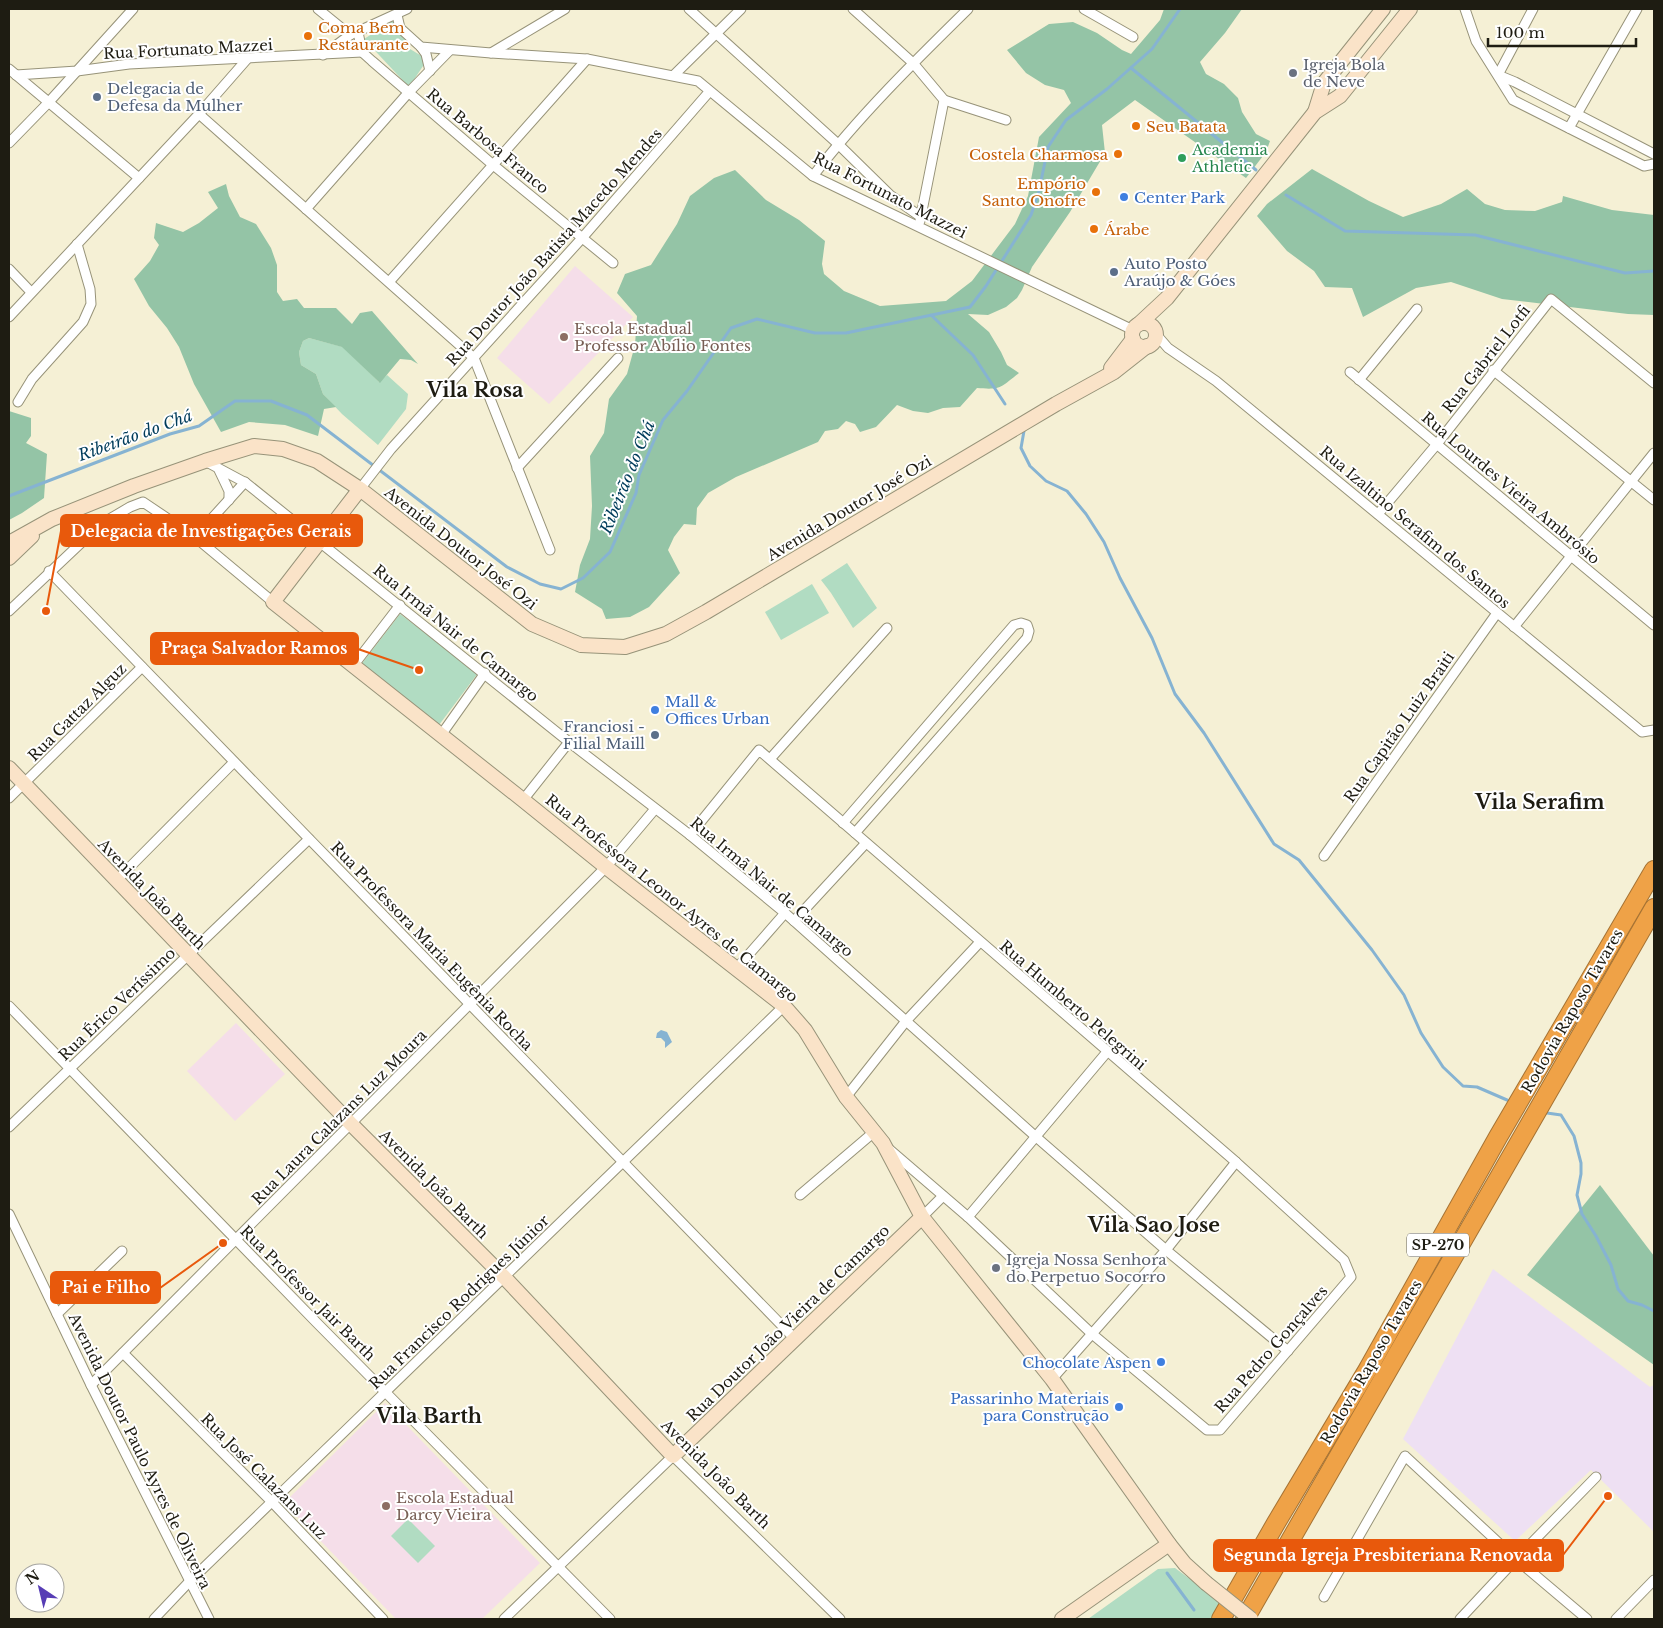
<svg xmlns="http://www.w3.org/2000/svg" width="1663" height="1628" viewBox="0 0 1663 1628" font-family="'Libre Baskerville',serif">
	<rect width="100%" height="100%" fill="#f5f0d5"/>
	<!-- industrial -->
	<polygon fill="#eee0f3" points="1493,1269 1650,1387 1654,1385 1654,1532 1591,1470 1515,1541 1403,1439"/>
	<!-- education -->
	<g fill="#f5dee9">
		<polygon points="575,266 633,317 549,404 497,358"/>
		<polygon points="236,1023 285,1074 235,1121 187,1071"/>
		<polygon points="385,1403 540,1563 482,1619 396,1619 284,1503"/>
	</g>
	<!-- green -->
	<g fill="#b1dcc2">
		<polygon points="394,20 410,49 425,58 425,63 409,87 364,39"/>
		<polygon points="309,338 343,347 379,382 387,375 408,394 406,409 378,445 342,414 323,394 316,374 301,365 299,352 303,341"/>
		<polygon points="847,563 877,608 853,628 831,593 821,580"/>
		<polygon points="812,584 829,613 781,640 765,612"/>
		<polygon points="400,614 478,673 439,725 360,666"/>
		<polygon points="408,1519 435,1546 418,1563 391,1536"/>
		<polygon points="1175,1568 1225,1605 1216,1619 1088,1619 1158,1569"/>
	</g>
	<!-- forest -->
	<g fill="#94c4a6">
		<path d="M1164 9H1242L1225 33 1200 62 1206 74 1224 84 1238 98 1242 112 1256 134 1270 141 1266 152 1246 178 1135 100 1102 125 1105 153 1070 212 1032 267 1022 290 1017 298 1006 307 988 315 968 314 989 332 1001 352 1007 365 1019 373C1000 388 1001 390 977 388L960 407 943 408 928 413 913 411 897 405 876 427 860 432 855 424 846 421 838 429 825 431 818 442 736 477 708 493 697 508 696 525 684 524 674 537 668 550 680 573 649 607 630 617 606 619 602 609 575 592 580 565 590 539 592 506 590 456 604 433 609 399 627 374 635 345 637 316 617 293 625 274 651 265 677 224 690 196 714 178 735 170 766 200 799 220 825 241 822 264 824 274 844 291 880 306 946 301 972 281 1015 224 1028 196 1039 137 1071 103 1064 90 1045 85 1026 73 1007 50 1049 24 1073 22 1097 33 1122 50 1131 54 1160 20Z"/>
		<polygon points="1312,169 1369,201 1403,217 1441,204 1467,189 1485,204 1505,210 1535,211 1562,202 1563,196 1612,210 1654,215 1654,315 1628,314 1502,299 1451,282 1416,288 1363,317 1352,288 1325,287 1314,271 1287,251 1257,216 1267,204"/>
		<polygon points="226,184 229,196 240,217 256,224 271,248 277,265 277,292 283,301 297,299 304,308 336,308 352,324 360,313 372,311 418,364 411,360 400,359 380,383 342,347 309,338 303,341 299,352 301,365 316,374 323,394 336,407 324,409 318,436 285,425 249,422 221,432 194,384 179,347 167,328 149,306 134,279 150,261 159,245 154,238 156,223 183,232 199,223 218,208 208,192"/>
		<polygon points="9,411 31,418 31,436 26,443 47,454 44,498 22,513 9,520"/>
		<polygon points="1600,1185 1654,1256 1654,1365 1527,1275"/>
	</g>
	<!-- water -->
	<polygon fill="#86b3d2" points="661,1030 667,1032 672,1042 665,1048 665,1042 661,1038 656,1038 657,1033"/>
	<g fill="none" stroke-linecap="round" stroke-linejoin="round">
		<!-- stream -->
		<g stroke="#86b3d2" stroke-width="3">
			<polyline points="1131,68 1256,170"/>
			<polyline points="1286,195 1345,231 1475,235 1625,273 1654,271"/>
			<polyline points="931,315 973,355 1005,404"/>
			<polyline points="1024,431 1021,448 1030,466 1046,481 1067,491 1086,514 1104,542 1120,578 1152,638 1175,694 1204,733 1274,844 1299,860 1372,950 1404,995 1421,1033 1443,1067 1463,1086 1477,1087 1507,1100"/>
			<polyline points="9,496 170,434 199,426 235,401 271,401 307,415 507,567 540,584 561,589 583,578 610,552 636,493 639,475 663,420 687,391 731,328 757,319 815,333 846,333 970,307 986,286 1031,215 1039,191 1048,147 1066,120 1107,89 1152,49 1180,9"/>
			<polyline points="1547,1113 1561,1115 1574,1136 1581,1163 1581,1174 1577,1195 1582,1214 1596,1236 1611,1265 1618,1289 1628,1301 1642,1305 1654,1311"/>
			<polyline points="1167,1573 1194,1610"/>
		</g>
		<defs>
			<g id="street">
				<polyline points="318,9 350,35"/>
				<polyline points="689,9 838,144 890,195 921,217"/>
				<polyline points="853,9 913,63 944,100 920,221"/>
				<polyline points="1084,9 1133,37"/>
				<polyline points="1465,9 1476,41 1513,100 1644,166 1654,164"/>
				<polyline points="397,15 400,28 421,47 491,53 587,59 698,81 813,176 1133,330"/>
				<polyline points="358,32 362,52 372,61 492,164 613,263"/>
				<polyline points="421,47 426,54 430,71"/>
				<polyline points="491,53 565,9"/>
				<polyline points="323,55 350,35 407,9"/>
				<polyline points="9,69 139,178"/>
				<polyline points="16,75 77,71 129,64 362,52"/>
				<polyline points="674,75 741,9"/>
				<polyline points="1498,75 1515,82 1654,154"/>
				<polyline points="1498,75 1533,9"/>
				<polyline points="944,100 1006,120"/>
				<polyline points="199,114 474,358 550,550"/>
				<polyline points="1569,128 1637,9"/>
				<polyline points="9,143 48,103 133,9"/>
				<path d="M813 176C859 116 914 62 968 9"/>
				<polyline points="306,209 409,92 450,50"/>
				<polyline points="9,269 31,292"/>
				<polyline points="389,282 587,59"/>
				<polyline points="9,317 199,114 248,58"/>
				<polyline points="1155,333 1168,348 1216,381 1642,732 1654,730"/>
				<polyline points="1493,370 1654,500"/>
				<polyline points="1350,372 1654,625"/>
				<polyline points="1359,380 1417,309"/>
				<polyline points="18,402 32,379 83,322 91,304 90,289 77,244"/>
				<polyline points="205,461 246,483 569,742 690,835 785,913 1035,1136 1166,1250 1288,1351"/>
				<polyline points="517,468 618,358"/>
				<polyline points="219,470 229,491 229,500"/>
				<polyline points="360,489 391,449 583,237 709,92"/>
				<polyline points="1378,514 1437,444 1551,299 1654,383"/>
				<polyline points="195,537 245,482"/>
				<polyline points="49,571 795,1339"/>
				<polyline points="9,611 101,524 130,507 143,502 195,537 273,602"/>
				<polyline points="1514,627 1654,453"/>
				<polyline points="353,666 400,605"/>
				<polyline points="441,735 485,673"/>
				<polyline points="770,759 887,628"/>
				<polyline points="9,798 142,667"/>
				<polyline points="523,800 569,742"/>
				<polyline points="843,823 1014,625 1021,623 1027,625 1029,631 1027,638 855,833"/>
				<polyline points="690,835 759,750 1236,1162 1344,1260 1351,1277 1220,1430 1207,1430 1091,1333 968,1217 890,1150"/>
				<polyline points="1324,856 1497,613"/>
				<polyline points="117,880 234,762"/>
				<polyline points="794,921 866,843"/>
				<polyline points="736,969 785,913"/>
				<polyline points="9,1006 316,1322 610,1619"/>
				<polyline points="846,1097 906,1021 980,942"/>
				<polyline points="9,1127 309,839"/>
				<polyline points="800,1195 874,1132"/>
				<polyline points="9,1214 91,1385 209,1619"/>
				<polyline points="922,1217 943,1196"/>
				<polyline points="968,1217 1107,1052"/>
				<polyline points="57,1314 122,1251"/>
				<polyline points="123,1353 272,1502 383,1619"/>
				<polyline points="1052,1379 1166,1250 1236,1162"/>
				<polyline points="91,1385 606,867 655,809"/>
				<polyline points="1324,1597 1405,1456 1516,1559 1587,1619"/>
				<polyline points="154,1619 189,1582 784,1006"/>
				<polyline points="504,1619 673,1456 840,1619"/>
				<polyline points="1460,1619 1516,1559 1596,1477"/>
				<polyline points="1616,1619 1654,1580"/>
			</g>
			<g id="secondary">
				<polyline points="1315,112 1324,83 1383,9"/>
				<circle cx="1144" cy="335" r="12"/>
				<polyline points="1139,324 1167,298 1315,112 1340,96 1410,9"/>
				<polyline points="1111,368 1133,339"/>
				<polyline points="360,489 273,602 523,800 606,867 784,1006 805,1030 846,1097 883,1143 922,1217 1052,1379 1169,1544 1185,1564 1206,1583"/>
				<polyline points="9,543 52,519 134,486 205,461 254,446 283,449 317,461 360,489 532,624 581,645 625,647 666,634 706,612 1056,404 1114,372 1147,346"/>
				<polyline points="9,558 32,536"/>
				<polyline points="9,768 351,1124 504,1277 673,1456 922,1217"/>
				<polyline points="1062,1619 1169,1544"/>
			</g>
			<g id="highway">
				<polyline points="1221,1619 1276,1523 1368,1369 1498,1137 1654,870"/>
				<polyline points="1245,1619 1654,908"/>
			</g>
		</defs>
		<!-- street casing -->
		<use href="#street" stroke="#979379" stroke-width="11"/>
		<!-- secondary casing -->
		<use href="#secondary" stroke="#979379" stroke-width="16"/>
		<!-- highway casing -->
		<use href="#highway" stroke="#a67334" stroke-width="20"/>
		<!-- street -->
		<use href="#street" stroke="#fff" stroke-width="9"/>
		<!-- secondary -->
		<use href="#secondary" stroke="#fae3c8" stroke-width="14"/>
		<!-- highway -->
		<use href="#highway" stroke="#efa247" stroke-width="18"/>
		<defs>
			<polyline id="secondary-bridge" points="1206,1583 1251,1619"/>
		</defs>
		<!-- secondary-bridge casing -->
		<use href="#secondary-bridge" stroke="#979379" stroke-width="16" stroke-linecap="butt"/>
		<!-- secondary-bridge -->
		<use href="#secondary-bridge" stroke="#fae3c8" stroke-width="14"/>
	</g>
	<!-- markers -->
	<g fill="#e8710a" stroke="#fff" stroke-width="2">
		<circle cx="308" cy="36" r="5"/>
		<circle cx="1136" cy="126" r="5"/>
		<circle cx="1118" cy="154" r="5"/>
		<circle cx="1096" cy="192" r="5"/>
		<circle cx="1094" cy="229" r="5"/>
	</g>
	<g fill="#6b7280" stroke="#fff" stroke-width="2">
		<circle cx="1293" cy="73" r="5"/>
		<circle cx="996" cy="1268" r="5"/>
	</g>
	<g fill="#5c6f8a" stroke="#fff" stroke-width="2">
		<circle cx="97" cy="97" r="5"/>
		<circle cx="1114" cy="272" r="5"/>
		<circle cx="655" cy="735" r="5"/>
	</g>
	<circle fill="#2e9e5b" stroke="#fff" stroke-width="2" cx="1182" cy="158" r="5"/>
	<g fill="#3f7fe0" stroke="#fff" stroke-width="2">
		<circle cx="1124" cy="197" r="5"/>
		<circle cx="655" cy="710" r="5"/>
		<circle cx="1161" cy="1362" r="5"/>
		<circle cx="1119" cy="1407" r="5"/>
	</g>
	<g fill="#8d6e63" stroke="#fff" stroke-width="2">
		<circle cx="564" cy="337" r="5"/>
		<circle cx="386" cy="1506" r="5"/>
	</g>
	<g text-anchor="middle" dominant-baseline="central" stroke-width="4" stroke-linejoin="round" paint-order="stroke">
		<!-- shield labels -->
		<rect fill="#fff" stroke="#626059" stroke-width="1" x="1407" y="1233.5" width="62" height="23" rx="4"/>
		<g font-size="14" font-weight="bold" fill="#1e1c12">
			<text x="1438" y="1245">SP-270</text>
		</g>
		<!-- food labels -->
		<g font-size="15" fill="#c56008" stroke="#fff" text-anchor="start">
			<text x="318" y="27">Coma Bem<tspan x="318" dy="17">Restaurante</tspan></text>
			<text x="1146" y="126">Seu Batata</text>
			<text x="1108" y="154" text-anchor="end">Costela Charmosa</text>
			<text x="1086" y="183" text-anchor="end">Empório<tspan x="1086" dy="17">Santo Onofre</tspan></text>
			<text x="1104" y="229">Árabe</text>
		</g>
		<!-- street labels -->
		<g font-size="15" fill="#1e1c12" stroke="#fff">
			<text transform="translate(188 49) rotate(-3)">Rua Fortunato Mazzei</text>
			<text transform="translate(488 141) rotate(40)">Rua Barbosa Franco</text>
			<text transform="translate(890 195) rotate(27)">Rua Fortunato Mazzei</text>
			<text transform="translate(554 247) rotate(-48)">Rua Doutor João Batista Macedo Mendes</text>
			<text transform="translate(1486 359) rotate(-52)">Rua Gabriel Lotfi</text>
			<text transform="translate(1511 488) rotate(40)">Rua Lourdes Vieira Ambrósio</text>
			<text transform="translate(849 508) rotate(-31)">Avenida Doutor José Ozi</text>
			<text transform="translate(1415 527) rotate(40)">Rua Izaltino Serafim dos Santos</text>
			<text transform="translate(461 548) rotate(38)">Avenida Doutor José Ozi</text>
			<text transform="translate(456 633) rotate(39)">Rua Irmã Nair de Camargo</text>
			<text transform="translate(77 712) rotate(-45)">Rua Gattaz Alguz</text>
			<text transform="translate(1399 727) rotate(-55)">Rua Capitão Luiz Braiti</text>
			<text transform="translate(772 887) rotate(40)">Rua Irmã Nair de Camargo</text>
			<text transform="translate(152 894) rotate(46)">Avenida João Barth</text>
			<text transform="translate(672 898) rotate(39)">Rua Professora Leonor Ayres de Camargo</text>
			<text transform="translate(432 946) rotate(46)">Rua Professora Maria Eugênia Rocha</text>
			<text transform="translate(117 1004) rotate(-44)">Rua Érico Veríssimo</text>
			<text transform="translate(1073 1005) rotate(41)">Rua Humberto Pelegrini</text>
			<text transform="translate(1572 1011) rotate(-60)">Rodovia Raposo Tavares</text>
			<text transform="translate(339 1117) rotate(-45)">Rua Laura Calazans Luz Moura</text>
			<text transform="translate(434 1184) rotate(45)">Avenida João Barth</text>
			<text transform="translate(308 1293) rotate(45)">Rua Professor Jair Barth</text>
			<text transform="translate(459 1302) rotate(-44)">Rua Francisco Rodrigues Júnior</text>
			<text transform="translate(788 1323) rotate(-44)">Rua Doutor João Vieira de Camargo</text>
			<text transform="translate(1271 1349) rotate(-49)">Rua Pedro Gonçalves</text>
			<text transform="translate(1371 1362) rotate(-60)">Rodovia Raposo Tavares</text>
			<text transform="translate(140 1451) rotate(64)">Avenida Doutor Paulo Ayres de Oliveira</text>
			<text transform="translate(716 1474) rotate(45)">Avenida João Barth</text>
			<text transform="translate(264 1476) rotate(45)">Rua José Calazans Luz</text>
		</g>
		<!-- worship labels -->
		<g font-size="15" fill="#5b616d" stroke="#fff" text-anchor="start">
			<text x="1303" y="64">Igreja Bola<tspan x="1303" dy="17">de Neve</tspan></text>
			<text x="1006" y="1259">Igreja Nossa Senhora<tspan x="1006" dy="17">do Perpetuo Socorro</tspan></text>
		</g>
		<!-- service labels -->
		<g font-size="15" fill="#4e5e75" stroke="#fff" text-anchor="start">
			<text x="107" y="88">Delegacia de<tspan x="107" dy="17">Defesa da Mulher</tspan></text>
			<text x="1124" y="263">Auto Posto<tspan x="1124" dy="17">Araújo &amp; Góes</tspan></text>
			<text x="645" y="726" text-anchor="end">Franciosi -<tspan x="645" dy="17">Filial Maill</tspan></text>
		</g>
		<!-- leisure labels -->
		<g font-size="15" fill="#27864d" stroke="#fff" text-anchor="start">
			<text x="1192" y="149">Academia<tspan x="1192" dy="17">Athletic</tspan></text>
		</g>
		<!-- shop labels -->
		<g font-size="15" fill="#366cbe" stroke="#fff" text-anchor="start">
			<text x="1134" y="197">Center Park</text>
			<text x="665" y="701">Mall &amp;<tspan x="665" dy="17">Offices Urban</tspan></text>
			<text x="1151" y="1362" text-anchor="end">Chocolate Aspen</text>
			<text x="1109" y="1398" text-anchor="end">Passarinho Materiais<tspan x="1109" dy="17">para Construção</tspan></text>
		</g>
		<!-- education labels -->
		<g font-size="15" fill="#785e54" stroke="#fff" text-anchor="start">
			<text x="574" y="328">Escola Estadual<tspan x="574" dy="17">Professor Abílio Fontes</tspan></text>
			<text x="396" y="1497">Escola Estadual<tspan x="396" dy="17">Darcy Vieira</tspan></text>
		</g>
		<!-- water labels -->
		<g font-size="16" font-style="italic" fill="#003c5b" stroke="#fff">
			<text transform="translate(135 435) rotate(-20)">Ribeirão do Chá</text>
			<text transform="translate(627 477) rotate(-68)">Ribeirão do Chá</text>
		</g>
		<!-- district labels -->
		<g font-size="20" font-weight="bold" fill="#1e1c12" stroke="#fff">
			<text x="475" y="390">Vila Rosa</text>
			<text x="1540" y="802">Vila Serafim</text>
			<text x="1154" y="1225">Vila Sao Jose</text>
			<text x="429" y="1416">Vila Barth</text>
		</g>
	</g>
	<!-- callouts -->
	<path fill="none" stroke="#e8590c" stroke-width="2" d="M46 611L61 531M419 670L358 649M223 1243L160 1288M1608 1496L1563 1555"/>
	<g fill="#e8590c" stroke="#fff" stroke-width="2">
		<circle cx="46" cy="611" r="5"/>
		<circle cx="419" cy="670" r="5"/>
		<circle cx="223" cy="1243" r="5"/>
		<circle cx="1608" cy="1496" r="5"/>
	</g>
	<g fill="#e8590c" stroke="#e8590c" stroke-width="2">
		<rect x="61" y="515" width="301" height="31" rx="5"/>
		<rect x="151" y="633" width="207" height="31" rx="5"/>
		<rect x="51" y="1272" width="109" height="31" rx="5"/>
		<rect x="1214" y="1540" width="349" height="31" rx="5"/>
	</g>
	<g font-size="16" text-anchor="middle" font-weight="bold" fill="#fff">
		<text x="211" y="537">Delegacia de Investigações Gerais</text>
		<text x="254" y="654">Praça Salvador Ramos</text>
		<text x="106" y="1293">Pai e Filho</text>
		<text x="1388" y="1561">Segunda Igreja Presbiteriana Renovada</text>
	</g>
	<!-- border -->
	<rect width="1663" height="1628" fill="none" stroke="#1e1c12" stroke-width="20"/>
	<!-- north arrow -->
	<g transform="translate(40 1588) rotate(325)"><circle r="24" fill="#ffffff" stroke="#a5a4a0"/>
	<path d="M0-4L9 19L0 12L-9 19Z" fill="#573db5"/>
	<text y="-8" font-size="14" font-weight="bold" text-anchor="middle" fill="#1e1c12">N</text>
	</g>
	<!-- scale -->
	<path d="M1488 38v8h148v-8" fill="none" stroke="#1e1c12" stroke-width="2.5"/>
	<text x="1496" y="38" font-size="15" fill="#1e1c12" stroke="#ffffff" stroke-width="4" paint-order="stroke">100 m</text>
</svg>
